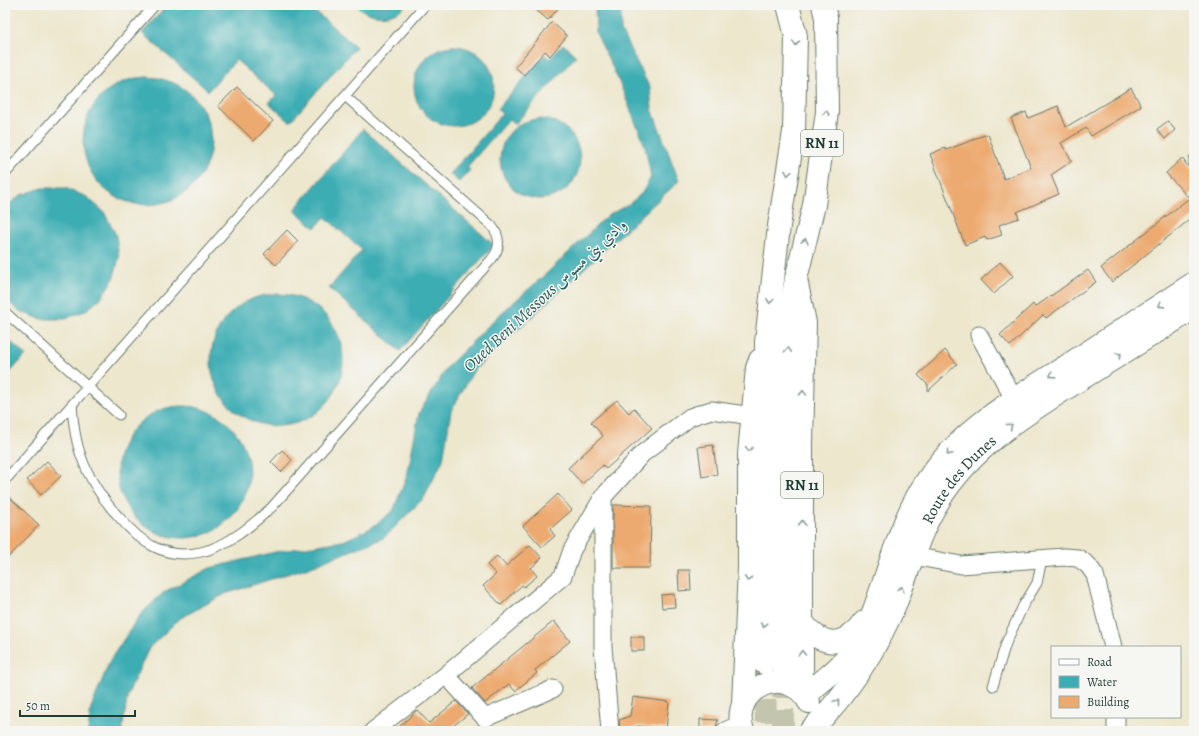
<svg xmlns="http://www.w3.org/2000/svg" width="1199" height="736" viewBox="0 0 1199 736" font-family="Alegreya,Amiri,serif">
	<rect width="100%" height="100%" fill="#f6f6f2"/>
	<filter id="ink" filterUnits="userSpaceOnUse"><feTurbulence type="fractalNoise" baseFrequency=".025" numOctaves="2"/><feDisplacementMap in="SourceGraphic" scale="8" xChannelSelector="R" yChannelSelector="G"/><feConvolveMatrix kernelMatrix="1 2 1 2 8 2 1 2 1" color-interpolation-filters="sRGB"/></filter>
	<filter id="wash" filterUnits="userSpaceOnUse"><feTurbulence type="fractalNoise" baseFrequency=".012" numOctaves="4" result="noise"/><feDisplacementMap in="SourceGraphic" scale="16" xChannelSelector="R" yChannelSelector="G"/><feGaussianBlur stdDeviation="0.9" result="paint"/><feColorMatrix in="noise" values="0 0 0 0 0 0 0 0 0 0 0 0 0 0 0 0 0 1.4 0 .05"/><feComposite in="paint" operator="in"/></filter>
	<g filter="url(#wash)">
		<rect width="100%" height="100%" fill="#ede7cd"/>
		<!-- water -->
		<g fill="#3cadb4" stroke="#2e7574">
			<polygon points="167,5 308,5 356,47 290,122 269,103 276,95 236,60 208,91 142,33"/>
			<path d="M356 5H406C393 19 370 19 356 5Z"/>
			<polygon points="595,5 622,5 621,12 621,31 650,88 652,109 679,181 474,370 451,411 443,460 424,498 384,538 306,568 225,594 179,619 149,648 128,694 122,731 88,731 91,708 110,660 140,615 164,592 210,568 275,552 343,541 371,528 393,511 407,476 419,413 448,366 497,317 547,273 607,216 629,204 642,193 651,177 645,146 618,79 596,33"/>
			<polygon points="563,44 576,56 515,124 509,119 467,167 470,170 459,182 450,174 502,114 497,109 545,55 550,59"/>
			<circle cx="454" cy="86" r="40"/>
			<circle cx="147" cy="141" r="64"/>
			<circle cx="540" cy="159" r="40"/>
			<polygon points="363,129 494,245 400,351 329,288 362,250 325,217 315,228 294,210"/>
			<polygon points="42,188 65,188 87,197 104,212 116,235 119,258 113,280 100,299 85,311 64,319 41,319 19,311 5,299 5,207 21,195"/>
			<circle cx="277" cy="360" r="66"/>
			<polygon points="5,337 26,355 5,378"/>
			<circle cx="183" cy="472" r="66"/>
		</g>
		<g id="blocks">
			<!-- building -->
			<g fill="#edaa70">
				<polygon points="530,5 561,5 548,20"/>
				<polygon points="552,22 567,36 550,56 545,51 524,75 515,67"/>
				<polygon points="237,87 273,121 254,141 218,106"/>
				<polygon points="1131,88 1141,106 1091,136 1086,128 1061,143 1072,161 1051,175 1059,194 1017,212 1019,218 999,225 1002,235 987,240 985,237 965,245 930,154 945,148 946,150 973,140 973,139 988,134 1004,179 1031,168 1011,118 1026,112 1028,118 1058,106 1066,127"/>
				<polygon points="1168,121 1175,130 1165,139 1157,129"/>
				<polygon points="1182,158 1189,168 1194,172 1194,191 1188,197 1166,173"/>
				<polygon points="1188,199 1194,204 1194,216 1112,282 1101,268"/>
				<polygon points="287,230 298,241 276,265 264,254"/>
				<polygon points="1000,262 1013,276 994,294 981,280"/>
				<polygon points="1088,270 1096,282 1046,318 1043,315 1010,346 1000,335 1033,304 1035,307"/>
				<polygon points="945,350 957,364 928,391 928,385 918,375"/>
				<polygon points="617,400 629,413 634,408 652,428 606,469 603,465 582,484 568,468 603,436 591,422"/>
				<polygon points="713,445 717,474 702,477 698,447"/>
				<polygon points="282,450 292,460 281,472 271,462"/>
				<polygon points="47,461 61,476 41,495 27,480"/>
				<polygon points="5,493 39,525 5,561"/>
				<polygon points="558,494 572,510 550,529 555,536 542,547 523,526"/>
				<polygon points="613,505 651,506 650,568 613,568"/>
				<polygon points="530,545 542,558 531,568 537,576 524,587 522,585 501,605 483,586 496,574 487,565 497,556 506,566"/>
				<polygon points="678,570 690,570 691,590 679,591"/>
				<polygon points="674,594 675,607 662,608 661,595"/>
				<polygon points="554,621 570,641 535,670 537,673 515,691 509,684 485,703 472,688"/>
				<rect x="631" y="637" width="13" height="14"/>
				<polygon points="633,697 669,702 666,729 638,726 623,731 620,731 619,720 630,716"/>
				<polygon points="456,701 468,714 447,731 395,731 417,710 429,723"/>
				<polygon points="700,719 718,720 715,731 700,731"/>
			</g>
		</g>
	</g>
	<g filter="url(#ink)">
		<use href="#blocks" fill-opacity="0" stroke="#67786a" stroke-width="1"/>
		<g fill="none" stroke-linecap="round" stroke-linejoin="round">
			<!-- trunk-tunnel -->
			<g stroke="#c4c5ae" stroke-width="22" stroke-dasharray="22 11" stroke-linecap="butt">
				<polyline points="765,667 766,731"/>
				<polyline points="783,731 783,665"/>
			</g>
			<defs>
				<g id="service">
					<polyline points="1194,159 1194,165"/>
					<polyline points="5,174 155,5"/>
					<polyline points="5,312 119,415"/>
					<path d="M72 405C73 422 75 439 81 456 89 479 102 499 119 517 141 543 165 560 201 552 228 546 252 525 272 507L491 260C501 248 501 237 491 225L345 96"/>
					<polyline points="5,474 8,477 425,5"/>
					<polyline points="993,686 1006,643 1023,606 1037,583 1042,559"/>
				</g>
				<g id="minor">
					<polyline points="979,335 1014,399"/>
					<polyline points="603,498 603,647 610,731"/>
					<polyline points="913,556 961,565 1064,557 1078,558 1088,565 1095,575 1113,647"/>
					<polyline points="446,675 485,718 553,689"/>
					<polyline points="373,731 446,675 563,576 572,550 603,497 642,454 690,417 711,410 752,416"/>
					<polyline points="725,731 740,724"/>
					<polyline points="1116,731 1116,717"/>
				</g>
				<g id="primary">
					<polyline points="796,279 805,323 802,443 802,692"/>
					<path d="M803 623C822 648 846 648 864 622"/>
					<path d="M805 695C825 679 847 663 860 640 870 624 875 607 881 590 894 552 905 512 928 479 961 430 1015 398 1065 367 1108 339 1151 311 1194 283"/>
					<polyline points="743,704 749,568 749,454 757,368 760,360"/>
					<path id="s1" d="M811 730C849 692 877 649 897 600 910 567 919 532 938 502 971 447 1028 412 1081 379 1119 355 1157 332 1194 308"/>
					<path d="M743 731C728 688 787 662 809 702"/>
				</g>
				<g id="trunk">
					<polyline points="764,663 764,506 766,433 766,342 779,226 794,132 796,36 788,5"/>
					<polyline points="783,665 780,500 789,317 796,279 814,205 827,112 826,18 823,5"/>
				</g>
			</defs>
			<!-- service casing -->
			<use href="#service" stroke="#67786a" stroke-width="11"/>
			<!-- minor casing -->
			<use href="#minor" stroke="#67786a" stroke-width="19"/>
			<!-- primary casing -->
			<use href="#primary" stroke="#67786a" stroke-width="24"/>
			<!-- trunk casing -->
			<use href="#trunk" stroke="#67786a" stroke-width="24"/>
			<!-- service -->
			<use href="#service" stroke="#fff" stroke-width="9"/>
			<!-- minor -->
			<use href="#minor" stroke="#fff" stroke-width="17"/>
			<!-- primary -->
			<use href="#primary" stroke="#fff" stroke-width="22"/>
			<!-- trunk -->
			<use href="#trunk" stroke="#fff" stroke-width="22"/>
		</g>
		<!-- one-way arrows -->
		<defs><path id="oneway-chevron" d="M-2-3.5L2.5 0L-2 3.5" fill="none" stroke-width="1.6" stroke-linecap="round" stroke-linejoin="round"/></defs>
		<g stroke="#8f9e9a">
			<use href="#oneway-chevron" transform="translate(796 43) rotate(91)"/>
			<use href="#oneway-chevron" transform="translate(826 113) rotate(-85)"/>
			<use href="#oneway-chevron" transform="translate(788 173) rotate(99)"/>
			<use href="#oneway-chevron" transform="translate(805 241) rotate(-77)"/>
			<use href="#oneway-chevron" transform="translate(770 301) rotate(97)"/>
			<use href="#oneway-chevron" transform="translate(1161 305) rotate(147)"/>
			<use href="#oneway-chevron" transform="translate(788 350) rotate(-87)"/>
			<use href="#oneway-chevron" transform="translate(1119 355) rotate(-32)"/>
			<use href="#oneway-chevron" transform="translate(1052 375) rotate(147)"/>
			<use href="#oneway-chevron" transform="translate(803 393) rotate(-88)"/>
			<use href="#oneway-chevron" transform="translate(1010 426) rotate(-38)"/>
			<use href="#oneway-chevron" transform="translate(749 449) rotate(95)"/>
			<use href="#oneway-chevron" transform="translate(949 453) rotate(131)"/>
			<use href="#oneway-chevron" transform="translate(802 523) rotate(-90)"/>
			<use href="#oneway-chevron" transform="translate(748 579) rotate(93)"/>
			<use href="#oneway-chevron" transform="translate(901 589) rotate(-70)"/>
			<use href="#oneway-chevron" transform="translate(764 625) rotate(90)"/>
			<use href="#oneway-chevron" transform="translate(802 653) rotate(-90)"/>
			<use href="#oneway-chevron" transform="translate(837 702) rotate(-50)"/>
		</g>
	</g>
	<g text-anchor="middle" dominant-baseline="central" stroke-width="3" stroke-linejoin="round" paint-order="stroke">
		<!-- shield labels -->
		<g fill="#f6f6f2" stroke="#60746d" stroke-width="1">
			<rect x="801" y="130" width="42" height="26" rx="3"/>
			<rect x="781" y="472" width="42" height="26" rx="3"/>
		</g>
		<g font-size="15" font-weight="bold" fill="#1f3d34">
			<text x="822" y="143">RN 11</text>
			<text x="802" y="485">RN 11</text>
		</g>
		<!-- street labels -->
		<g font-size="16" fill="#1f3d34" stroke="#f6f6f2">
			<text stroke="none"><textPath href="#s1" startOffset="294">Route des Dunes</textPath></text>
		</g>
		<!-- water labels -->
		<g font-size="17" font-style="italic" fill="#285f5a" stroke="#f6f6f2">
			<text transform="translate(545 295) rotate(-43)">Oued Beni Messous وادي بني مسوس</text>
		</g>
	</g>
	<!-- margin -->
	<rect width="1199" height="736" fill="none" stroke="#f6f6f2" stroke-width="20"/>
	<!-- legend -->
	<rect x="1051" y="646" width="130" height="72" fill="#f6f6f2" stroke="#a0aca6"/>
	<rect x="1059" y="659" width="20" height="6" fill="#ffffff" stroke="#a0aca6"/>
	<text x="1087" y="666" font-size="12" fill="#1f3d34">Road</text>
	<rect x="1059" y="676" width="20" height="12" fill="#3cadb4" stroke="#a0aca6"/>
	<text x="1087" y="686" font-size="12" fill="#1f3d34">Water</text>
	<rect x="1059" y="696" width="20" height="12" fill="#edaa70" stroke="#a0aca6"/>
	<text x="1087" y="706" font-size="12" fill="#1f3d34">Building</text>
	<!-- scale -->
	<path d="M20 710v6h115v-6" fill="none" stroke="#1f3d34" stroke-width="2"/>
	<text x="26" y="710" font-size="12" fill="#1f3d34" stroke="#f6f6f2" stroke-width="3" paint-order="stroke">50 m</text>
</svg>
